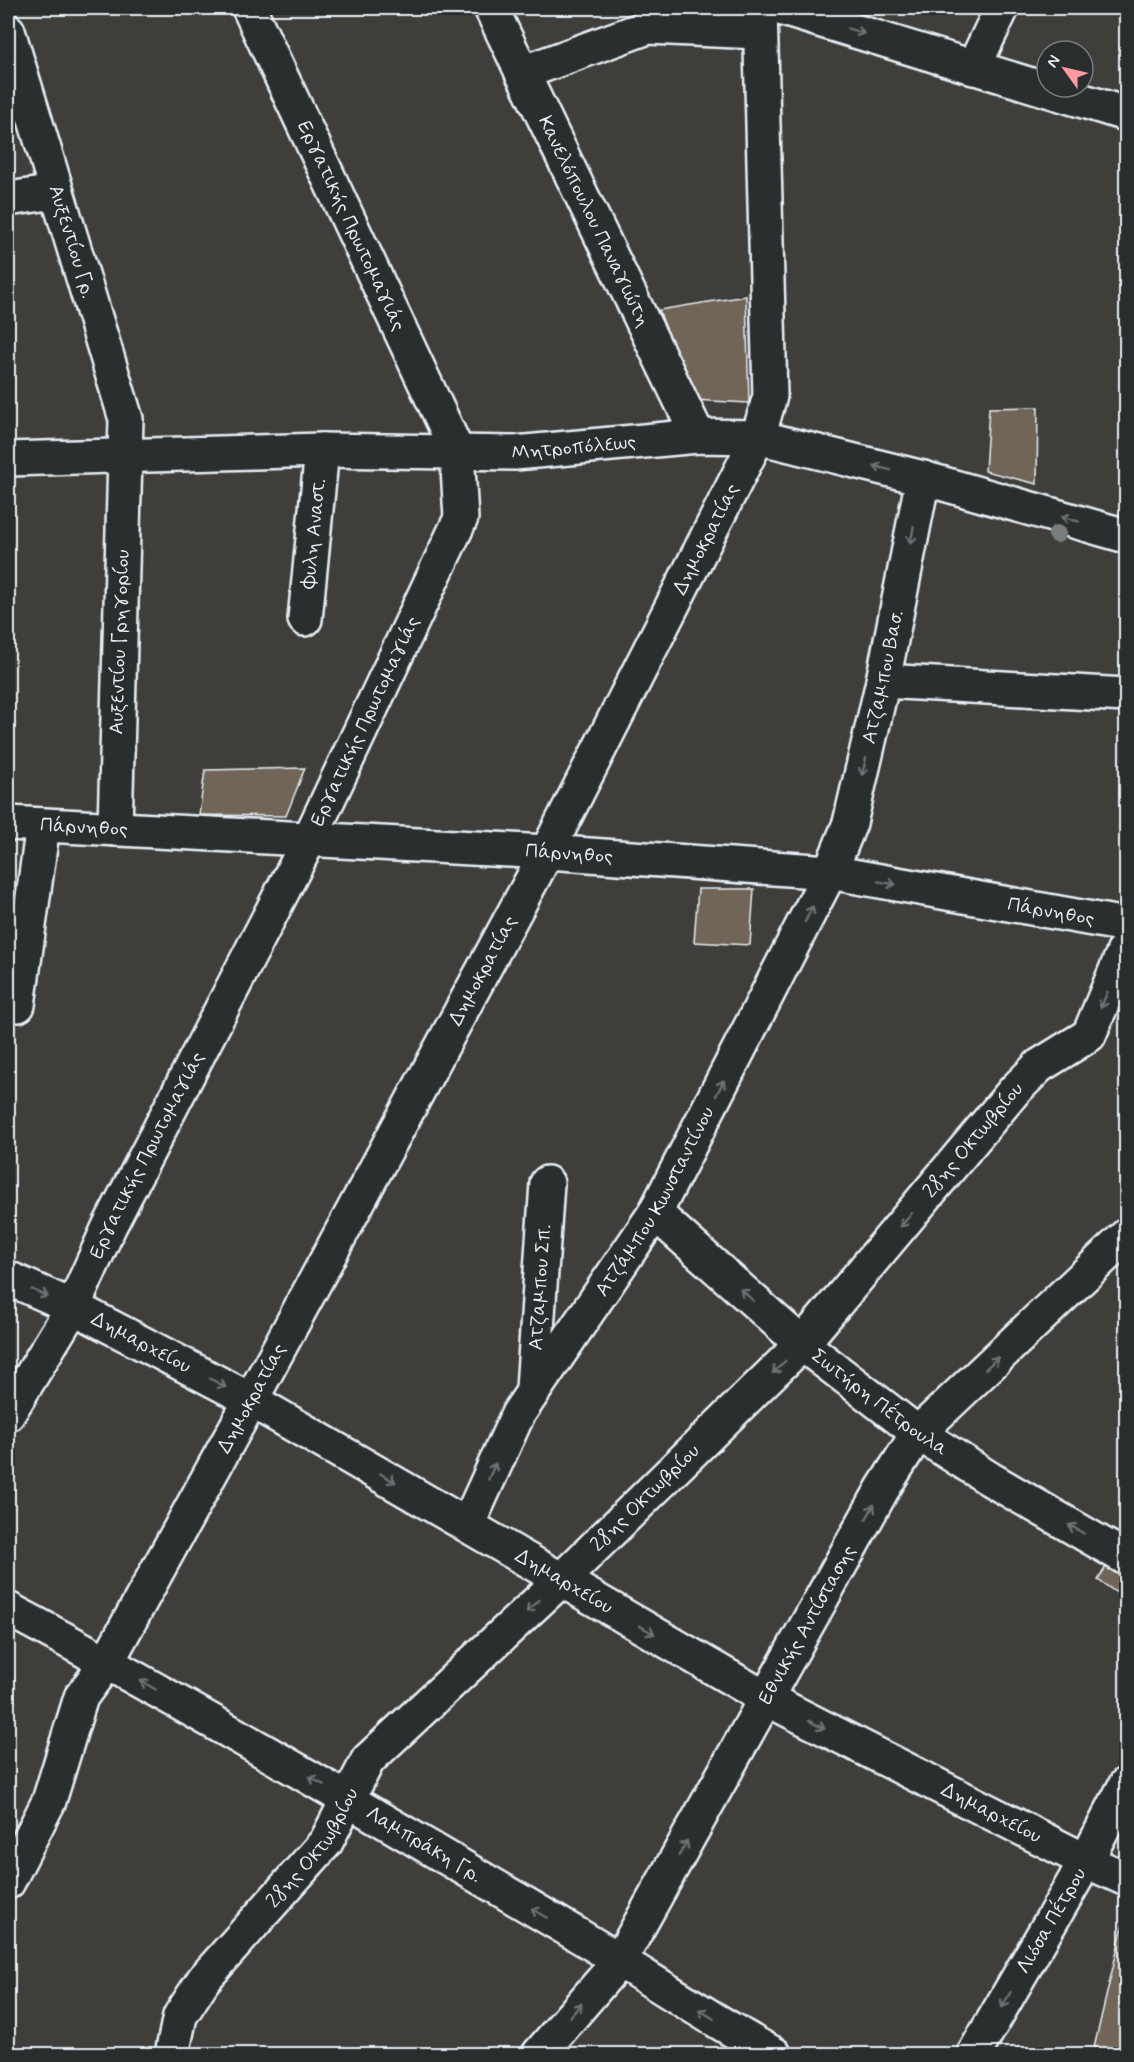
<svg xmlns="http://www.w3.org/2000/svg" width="1134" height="2062" viewBox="0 0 1134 2062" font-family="Mynerve,sans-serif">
	<rect width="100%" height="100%" fill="#3f3e3a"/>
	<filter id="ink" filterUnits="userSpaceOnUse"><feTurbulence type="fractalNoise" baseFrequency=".0167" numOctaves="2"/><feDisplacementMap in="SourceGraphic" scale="12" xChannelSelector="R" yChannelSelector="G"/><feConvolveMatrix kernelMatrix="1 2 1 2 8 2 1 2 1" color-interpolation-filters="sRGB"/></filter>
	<g filter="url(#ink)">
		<!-- building -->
		<g fill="#706557" stroke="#e8f1f8" stroke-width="1.5">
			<polygon points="746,296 749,403 692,400 659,310"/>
			<polygon points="1038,407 1037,484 985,471 989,408"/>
			<polygon points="305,768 286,816 199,815 205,770"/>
			<polygon points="698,889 754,889 750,945 694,942"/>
			<polygon points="1113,1555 1126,1564 1126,1599 1098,1580"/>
			<polygon points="1126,1814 1126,1839 1116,1834"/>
			<polygon points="1126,1912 1126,2054 1105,2054 1093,2052"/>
		</g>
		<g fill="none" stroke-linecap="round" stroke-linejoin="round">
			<defs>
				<g id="minor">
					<path id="s1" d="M491 8 698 436"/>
					<polyline points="780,8 1126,114"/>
					<path id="s2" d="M8 31 126 419 115 829"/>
					<polyline points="973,68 1002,8"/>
					<polyline points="522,73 648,27 759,32"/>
					<polyline points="8,199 56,192"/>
					<path id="s3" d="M8 459 322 450 515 453 698 436 758 437 923 478 1126 536"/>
					<path id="s4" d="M305 619 322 450"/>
					<polyline points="883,681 1126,695"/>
					<path id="s5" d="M8 823 547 852 830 872 1126 925"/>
					<polyline points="8,1005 18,1005 43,825"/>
					<path id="s6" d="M655 1213 802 1344 918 1433 990 1479 1126 1558"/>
					<path id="s7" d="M8 1278 73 1307 251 1400 767 1699 1086 1861 1126 1879"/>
					<path id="s8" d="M533 1389 547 1183"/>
					<path id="s9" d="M8 1414 73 1307 109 1227 309 840 461 518 457 451 249 8"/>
					<path id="s10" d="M468 1524 518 1414 655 1213 830 872 850 823 883 681 923 478"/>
					<path id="s11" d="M8 1609C202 1712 391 1825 581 1937 646 1976 708 2018 774 2054"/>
					<path id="s12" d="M8 1882 49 1801 81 1697 107 1662 251 1400 547 852 758 437 770 396 760 8"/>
					<path id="s13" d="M172 2054 180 2016 204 1979 326 1842 368 1760 561 1580 802 1344 1014 1091 1039 1066 1089 1035 1126 946"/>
					<path id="s14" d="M539 2054 620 1960 882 1490 918 1433 1126 1236"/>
					<path id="s15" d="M974 2054 1086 1861 1126 1784"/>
				</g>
			</defs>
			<!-- minor casing -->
			<use href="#minor" stroke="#e8f1f8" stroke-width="38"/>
			<!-- minor -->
			<use href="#minor" stroke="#2a2d2e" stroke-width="33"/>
		</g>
		<!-- trees -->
		<circle fill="#777f7b" cx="1057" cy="534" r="9"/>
		<!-- one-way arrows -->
		<defs><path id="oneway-shaft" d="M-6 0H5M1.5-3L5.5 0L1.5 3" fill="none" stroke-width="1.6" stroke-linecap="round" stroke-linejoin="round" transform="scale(1.5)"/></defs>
		<g stroke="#6c7275">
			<use href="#oneway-shaft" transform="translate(856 31) rotate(17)"/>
			<use href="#oneway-shaft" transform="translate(882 468) rotate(-166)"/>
			<use href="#oneway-shaft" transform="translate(1070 519) rotate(-164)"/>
			<use href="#oneway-shaft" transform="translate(912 535) rotate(101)"/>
			<use href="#oneway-shaft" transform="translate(864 767) rotate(103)"/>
			<use href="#oneway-shaft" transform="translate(887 883) rotate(10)"/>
			<use href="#oneway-shaft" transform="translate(809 914) rotate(-63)"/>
			<use href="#oneway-shaft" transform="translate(1104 1000) rotate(113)"/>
			<use href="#oneway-shaft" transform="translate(720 1088) rotate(-63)"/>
			<use href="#oneway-shaft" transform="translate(906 1220) rotate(130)"/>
			<use href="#oneway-shaft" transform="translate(40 1293) rotate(24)"/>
			<use href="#oneway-shaft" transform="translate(747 1295) rotate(-138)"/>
			<use href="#oneway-shaft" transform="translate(992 1363) rotate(-43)"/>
			<use href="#oneway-shaft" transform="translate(779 1367) rotate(136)"/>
			<use href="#oneway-shaft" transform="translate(218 1383) rotate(28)"/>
			<use href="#oneway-shaft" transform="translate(492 1471) rotate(-66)"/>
			<use href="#oneway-shaft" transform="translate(388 1478) rotate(30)"/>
			<use href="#oneway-shaft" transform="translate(870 1512) rotate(-61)"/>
			<use href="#oneway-shaft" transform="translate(1076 1529) rotate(-150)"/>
			<use href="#oneway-shaft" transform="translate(533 1606) rotate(137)"/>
			<use href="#oneway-shaft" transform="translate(647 1630) rotate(30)"/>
			<use href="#oneway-shaft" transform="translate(148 1685) rotate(-150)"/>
			<use href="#oneway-shaft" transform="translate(817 1725) rotate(27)"/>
			<use href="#oneway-shaft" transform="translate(317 1781) rotate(-150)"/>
			<use href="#oneway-shaft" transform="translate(683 1848) rotate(-61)"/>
			<use href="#oneway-shaft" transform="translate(539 1913) rotate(-149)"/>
			<use href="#oneway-shaft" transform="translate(1006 2000) rotate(120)"/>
			<use href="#oneway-shaft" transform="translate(576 2010) rotate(-50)"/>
			<use href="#oneway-shaft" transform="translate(706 2014) rotate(-148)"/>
		</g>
	</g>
	<g text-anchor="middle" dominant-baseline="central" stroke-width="6" stroke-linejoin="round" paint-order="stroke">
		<!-- street labels -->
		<g font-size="20" fill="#e8f1f8" stroke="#2a2d2e">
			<text stroke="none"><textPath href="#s1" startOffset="237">Κανελόπουλου Παναγιώτη</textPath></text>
			<text transform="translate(351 226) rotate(65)">Εργατικής Πρωτομαγιάς</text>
			<text stroke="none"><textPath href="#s2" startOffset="220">Αυξεντίου Γρ.</textPath></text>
			<text stroke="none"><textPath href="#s3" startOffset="566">Μητροπόλεως</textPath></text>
			<text stroke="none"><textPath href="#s4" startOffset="86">Φυλη Αναστ.</textPath></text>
			<text stroke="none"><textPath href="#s12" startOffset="1516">Δημοκρατίας</textPath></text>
			<text transform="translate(120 642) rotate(-88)">Αυξεντίου Γρηγορίου</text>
			<text stroke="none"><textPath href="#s10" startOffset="950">Ατζαμπου Βασ.</textPath></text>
			<text stroke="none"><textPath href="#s9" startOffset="780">Εργατικής Πρωτομαγιάς</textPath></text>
			<text stroke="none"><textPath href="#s5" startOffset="76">Πάρνηθος</textPath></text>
			<text stroke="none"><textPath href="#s5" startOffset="562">Πάρνηθος</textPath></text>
			<text stroke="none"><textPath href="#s5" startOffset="1048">Πάρνηθος</textPath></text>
			<text stroke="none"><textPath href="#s12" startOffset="1030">Δημοκρατίας</textPath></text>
			<text stroke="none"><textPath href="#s13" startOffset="1226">28ης Οκτωβρίου</textPath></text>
			<text stroke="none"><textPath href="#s9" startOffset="294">Εργατικής Πρωτομαγιάς</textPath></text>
			<text stroke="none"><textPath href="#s10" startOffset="374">Ατζάμπου Κωνσταντίνου</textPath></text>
			<text stroke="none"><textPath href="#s8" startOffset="102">Ατζαμπου Σπ.</textPath></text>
			<text stroke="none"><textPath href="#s7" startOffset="148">Δημαρχείου</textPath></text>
			<text stroke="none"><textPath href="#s12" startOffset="544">Δημοκρατίας</textPath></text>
			<text stroke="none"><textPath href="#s6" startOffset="294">Σωτήρη Πέτρουλα</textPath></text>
			<text stroke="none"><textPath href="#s13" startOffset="740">28ης Οκτωβρίου</textPath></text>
			<text stroke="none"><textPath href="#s7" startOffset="634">Δημαρχείου</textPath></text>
			<text stroke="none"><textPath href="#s14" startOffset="508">Εθνικής Αντίστασης</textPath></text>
			<text stroke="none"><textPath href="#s7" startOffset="1120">Δημαρχείου</textPath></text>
			<text stroke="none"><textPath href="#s11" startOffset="478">Λαμπράκη Γρ.</textPath></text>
			<text stroke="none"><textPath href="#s13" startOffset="254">28ης Οκτωβρίου</textPath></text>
			<text stroke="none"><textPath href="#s15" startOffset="154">Λιόσα Πέτρου</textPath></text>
		</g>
	</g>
	<!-- margin -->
	<rect width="1134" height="2062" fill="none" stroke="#2a2d2e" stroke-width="30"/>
	<rect x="15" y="15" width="1104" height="2032" fill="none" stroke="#e8f1f8" stroke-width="2" filter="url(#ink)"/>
	<!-- north arrow -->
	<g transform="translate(1065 69) rotate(304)"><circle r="28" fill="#2a2d2e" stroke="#767b7f" stroke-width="1.5"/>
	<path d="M0-4.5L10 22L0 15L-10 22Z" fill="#ff9aa2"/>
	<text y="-9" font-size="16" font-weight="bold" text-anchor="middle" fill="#e8f1f8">N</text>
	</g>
</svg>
